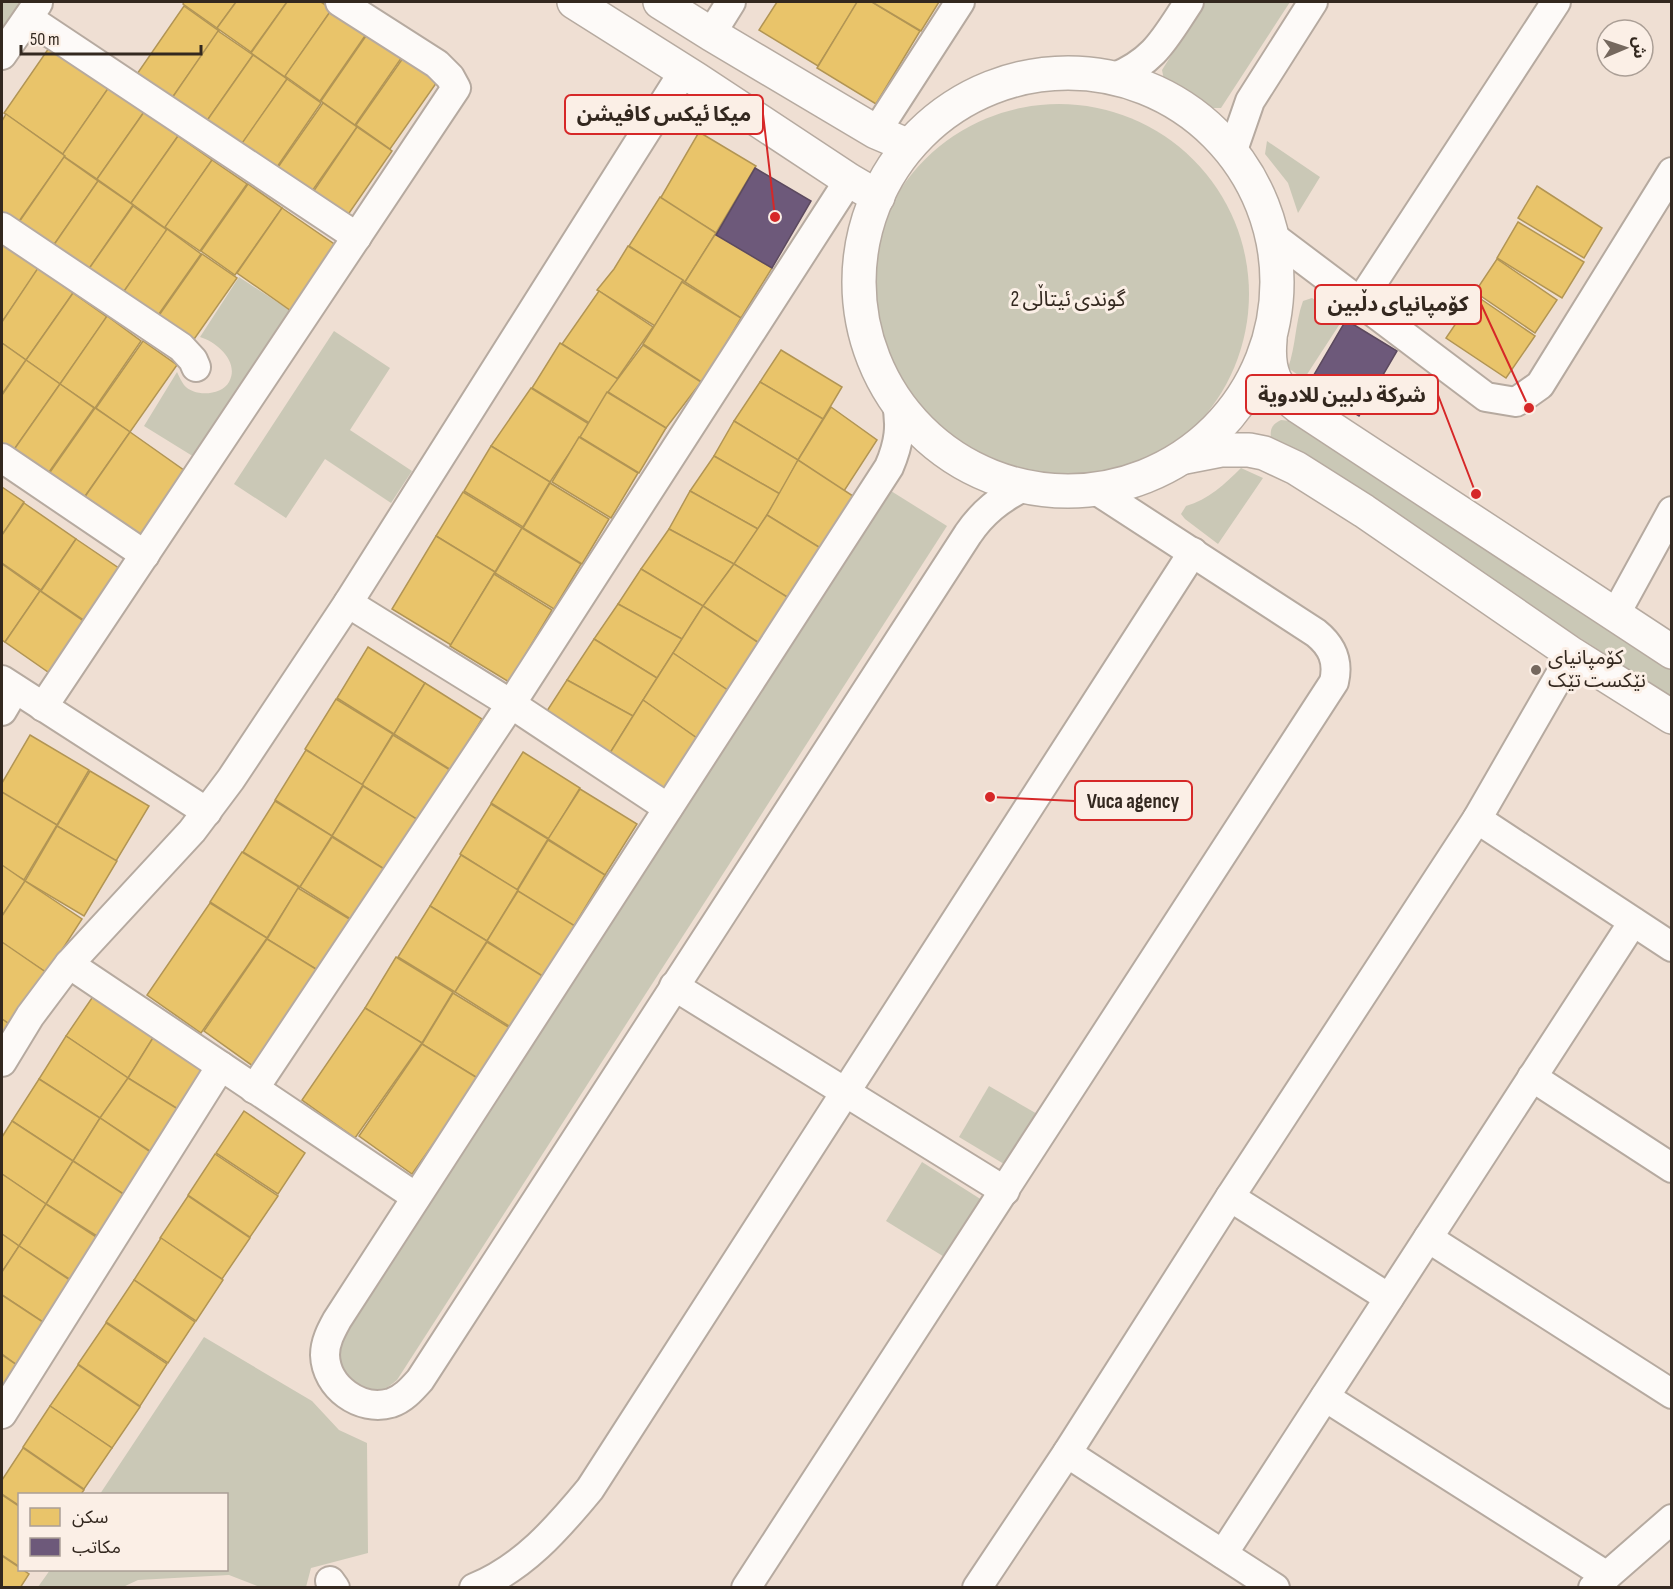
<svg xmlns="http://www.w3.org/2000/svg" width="1673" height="1589" viewBox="0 0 1673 1589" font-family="'Sofia Sans Condensed','Noto Sans Arabic',sans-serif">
	<rect width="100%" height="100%" fill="#efdfd3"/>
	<!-- green -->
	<g fill="#cac8b6">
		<polygon points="2,2 22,2 2,32"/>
		<polygon points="1205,2 1290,2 1221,108 1211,108 1191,93 1164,80 1162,70"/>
		<circle cx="1059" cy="294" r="190"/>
		<polygon points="1267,141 1320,177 1298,213 1288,183 1265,154"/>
		<path d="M239 277 294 313 199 460 144 426 177 372C179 376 181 381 184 385 194 397 221 396 229 382 240 362 217 342 200 337Z"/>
		<path d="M1312 298 1343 319 1304 379 1288 368C1296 346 1295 323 1303 301Z"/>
		<polygon points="334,331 390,368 350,430 412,471 391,503 325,459 286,518 234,484"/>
		<path d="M1281 420 1290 421 1332 448 1671 670V696L1271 440C1270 429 1271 425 1281 420Z"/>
		<path d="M1241 468 1263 478 1218 544 1185 519 1181 514 1186 506C1208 500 1225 484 1241 468Z"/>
		<path d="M891 491 947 526 397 1380C378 1396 370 1394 348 1385L336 1350Z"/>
		<polygon points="989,1086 1039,1115 1009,1167 959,1137"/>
		<polygon points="922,1162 982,1200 946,1258 886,1221"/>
		<polygon points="204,1337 312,1401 339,1430 367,1443 368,1553 311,1568 306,1587 260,1587 229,1575 138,1580 123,1587 38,1587 50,1570 226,1570 226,1494 100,1494"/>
	</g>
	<!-- homes -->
	<g fill="#e9c46a" stroke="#b29554" stroke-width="1.5">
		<polygon points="184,2 236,2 217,28 183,4"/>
		<polygon points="236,2 287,2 251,52 217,28"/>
		<polygon points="287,2 321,2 332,9 285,77 251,53"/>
		<polygon points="777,2 858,2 818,66 759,30"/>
		<polygon points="857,2 872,2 920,31 876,104 817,68"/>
		<polygon points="872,2 939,2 921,31"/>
		<polygon points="184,6 219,31 172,98 137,74"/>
		<polygon points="332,9 367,33 320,101 285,76"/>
		<polygon points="218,31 253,55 206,122 172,98"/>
		<polygon points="368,33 402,57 355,125 321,101"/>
		<polygon points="51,45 110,86 63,154 4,113"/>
		<polygon points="253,55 287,79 240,147 206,122"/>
		<polygon points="403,58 437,82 390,149 356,125"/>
		<polygon points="287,79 321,103 275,170 240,146"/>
		<polygon points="109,87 144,112 97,179 62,155"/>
		<polygon points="323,103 357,127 310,194 276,170"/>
		<polygon points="144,112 178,136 131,203 97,179"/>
		<polygon points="6,114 65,156 17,224 2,213 2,121"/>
		<polygon points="357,127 392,151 345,219 311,195"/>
		<polygon points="699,132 756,166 716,233 660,199"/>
		<polygon points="178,136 212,160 165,228 131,203"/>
		<polygon points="64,157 98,181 51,249 17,225"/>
		<polygon points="212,160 247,184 200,251 165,227"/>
		<polygon points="98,181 133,205 86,273 51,249"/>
		<polygon points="248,184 282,208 235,275 201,251"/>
		<polygon points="1537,186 1602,228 1584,258 1518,218"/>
		<polygon points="660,197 716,233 685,282 629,246"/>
		<polygon points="133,206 167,230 120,297 86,273"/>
		<polygon points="282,208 340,248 294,313 237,273"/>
		<polygon points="1518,222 1584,262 1562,298 1497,258"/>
		<polygon points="167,229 201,254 154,321 120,297"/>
		<polygon points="716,233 772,268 741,318 685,282"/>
		<polygon points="4,244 39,268 2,322 2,248"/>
		<polygon points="628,246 683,280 655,326 597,290 614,269"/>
		<polygon points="202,254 237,278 190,345 155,321"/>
		<polygon points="1497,259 1557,300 1535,333 1475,292"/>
		<polygon points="38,268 73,293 26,360 2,343 2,322"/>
		<polygon points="682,282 741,318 703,383 643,344"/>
		<polygon points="599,291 653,327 617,379 562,344"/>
		<polygon points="73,293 107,317 60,384 26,360"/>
		<polygon points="1475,295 1535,336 1506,378 1446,338"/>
		<polygon points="107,316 141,341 95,408 60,384"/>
		<polygon points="143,341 177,365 130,432 96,408"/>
		<polygon points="2,343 26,360 2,394"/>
		<polygon points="560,343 618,379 591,424 532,388"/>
		<polygon points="643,345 701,382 666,428 608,392"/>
		<polygon points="781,350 842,387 823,419 760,382"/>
		<polygon points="26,360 60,384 13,451 2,443 2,395"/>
		<polygon points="760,382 823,419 798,460 734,421"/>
		<polygon points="60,384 94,408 47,475 13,451"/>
		<polygon points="531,388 589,424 550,482 491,446"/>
		<polygon points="607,392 666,428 639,473 580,437"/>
		<polygon points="831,407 877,440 844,491 798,460"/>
		<polygon points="95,408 130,432 83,499 48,475"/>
		<polygon points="734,421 798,460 780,494 714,456"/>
		<polygon points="130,432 195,478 149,544 84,498"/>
		<polygon points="579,437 638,473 611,518 552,482"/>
		<polygon points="491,446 550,482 523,527 464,491"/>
		<polygon points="714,456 780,494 758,529 690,491"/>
		<polygon points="798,460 856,498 822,549 767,515"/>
		<polygon points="550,483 609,519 582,564 523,528"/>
		<polygon points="2,487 24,502 2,535"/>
		<polygon points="690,491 758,529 734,564 669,529"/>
		<polygon points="463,492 522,528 495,572 436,536"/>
		<polygon points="24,503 76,539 41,590 2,563 2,535"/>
		<polygon points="767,515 822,549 792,600 734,564"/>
		<polygon points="522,528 581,564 554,609 495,573"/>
		<polygon points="669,529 734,564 703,606 641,569"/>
		<polygon points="436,536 495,572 451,645 392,609"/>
		<polygon points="76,539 129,575 94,627 41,591"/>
		<polygon points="2,564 40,591 5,642 2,640"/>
		<polygon points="734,564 792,600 762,645 703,606"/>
		<polygon points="641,569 703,606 682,639 618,604"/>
		<polygon points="494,574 552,610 509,682 450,646"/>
		<polygon points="40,591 92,627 58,679 5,642"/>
		<polygon points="618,604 682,639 657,678 594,639"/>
		<polygon points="703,606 762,645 732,693 673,653"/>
		<polygon points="594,639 657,678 633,716 567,680"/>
		<polygon points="368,647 425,683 394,734 337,698"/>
		<polygon points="673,653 732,693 701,741 643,700"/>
		<polygon points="567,680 633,716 610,753 545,714"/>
		<polygon points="425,683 482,719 451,770 394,734"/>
		<polygon points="336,699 393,734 362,785 305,749"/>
		<polygon points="643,700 701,741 668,793 610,753"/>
		<polygon points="30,735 89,770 57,825 2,793 2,783"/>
		<polygon points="393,735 450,770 419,821 362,785"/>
		<polygon points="306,750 363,785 332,836 275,800"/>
		<polygon points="523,752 580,788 549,839 491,803"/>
		<polygon points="90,771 149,806 116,861 57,826"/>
		<polygon points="363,786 420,821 389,872 332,836"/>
		<polygon points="580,789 637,824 605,875 548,839"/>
		<polygon points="2,792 57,825 24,880 2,867"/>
		<polygon points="275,801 332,836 300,887 243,852"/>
		<polygon points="491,804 548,839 517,890 460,854"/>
		<polygon points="57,826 117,861 84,916 25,881"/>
		<polygon points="332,837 389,872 357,923 300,887"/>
		<polygon points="548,840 605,875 574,926 517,891"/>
		<polygon points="242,852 299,887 267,938 210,902"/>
		<polygon points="461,855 518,890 487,941 430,906"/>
		<polygon points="2,865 25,881 2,916"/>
		<polygon points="25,881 82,919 47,973 2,943 2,916"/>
		<polygon points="298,888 356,923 324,974 267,939"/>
		<polygon points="518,891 575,926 544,977 487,941"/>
		<polygon points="210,903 267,938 201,1033 147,995"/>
		<polygon points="430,906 487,941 455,992 398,957"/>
		<polygon points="267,939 324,974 257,1069 204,1031"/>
		<polygon points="2,942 47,973 12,1026 2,1019"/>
		<polygon points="487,942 544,977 512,1028 455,992"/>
		<polygon points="396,957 453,992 422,1043 365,1008"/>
		<polygon points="453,993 510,1028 479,1079 422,1044"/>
		<polygon points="94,995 156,1033 128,1078 66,1036"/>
		<polygon points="365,1008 422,1043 355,1138 302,1100"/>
		<polygon points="2,1019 12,1026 2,1043"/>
		<polygon points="156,1033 215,1074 189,1116 128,1078"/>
		<polygon points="66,1036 128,1078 100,1118 39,1079"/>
		<polygon points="422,1044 479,1079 412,1174 359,1136"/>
		<polygon points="128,1078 189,1116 162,1159 100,1118"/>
		<polygon points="39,1079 100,1118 73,1161 12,1121"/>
		<polygon points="244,1111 305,1153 278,1194 216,1153"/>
		<polygon points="100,1118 162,1160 134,1201 73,1161"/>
		<polygon points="12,1121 73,1161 46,1204 2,1174 2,1137"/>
		<polygon points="215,1154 278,1196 250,1237 188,1195"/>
		<polygon points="73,1161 134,1201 108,1243 46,1204"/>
		<polygon points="2,1174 46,1204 19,1246 2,1234"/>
		<polygon points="188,1196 250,1238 222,1279 160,1238"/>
		<polygon points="46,1204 107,1244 80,1286 19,1246"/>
		<polygon points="2,1234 19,1246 2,1272"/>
		<polygon points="161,1238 223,1280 196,1321 134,1280"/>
		<polygon points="19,1246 80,1287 52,1328 2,1295 2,1272"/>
		<polygon points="134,1280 195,1322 168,1363 106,1322"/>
		<polygon points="2,1295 52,1328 24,1370 2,1354"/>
		<polygon points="106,1323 167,1364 140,1406 78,1364"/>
		<polygon points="2,1355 24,1370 2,1404"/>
		<polygon points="78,1365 140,1407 112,1448 50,1406"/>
		<polygon points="50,1406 112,1448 84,1489 23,1447"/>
		<polygon points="23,1448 84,1490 81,1494 20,1494 20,1506 2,1494 2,1480"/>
		<polygon points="2,1495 20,1507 20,1567 2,1555"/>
		<polygon points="2,1556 29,1574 20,1588 2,1588"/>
	</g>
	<!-- offices -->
	<g fill="#6d597a" stroke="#5c4a5f" stroke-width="1.5">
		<polygon points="755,168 811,201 772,268 716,235"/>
		<polygon points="1346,320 1397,351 1359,416 1308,385"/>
	</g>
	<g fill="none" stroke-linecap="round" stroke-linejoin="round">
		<defs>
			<g id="street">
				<polyline points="28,18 357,237"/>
				<polyline points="711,34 731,2"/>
				<polyline points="2,55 38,3"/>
				<path d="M1113 78C1155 61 1165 38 1189 2"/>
				<polyline points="876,132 960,2"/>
				<polyline points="1232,153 1250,101 1313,2"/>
				<polyline points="2,227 181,347 193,360 196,367"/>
				<polyline points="1271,235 1486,397 1516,402 1540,385 1672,172"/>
				<polyline points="1360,302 1556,2"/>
				<path d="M896 400C902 425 899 444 889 467L337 1320C331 1331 325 1342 325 1355 326 1387 360 1412 391 1403 403 1399 411 1390 420 1380L968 534C983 512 1000 499 1023 487"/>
				<polyline points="2,458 145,555"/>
				<polyline points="348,603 511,704 668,808"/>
				<polyline points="1615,615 1672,511"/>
				<polyline points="2,680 207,812"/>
				<polyline points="43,707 456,88 450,77 437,64 340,2"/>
				<polyline points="2,711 15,689"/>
				<polyline points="1477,819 1672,947"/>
				<polyline points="69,964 416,1197"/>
				<polyline points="674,986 1005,1191"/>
				<polyline points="2,1062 30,1016 69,964 192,831 231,779 348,603 684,71"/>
				<polyline points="1532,1077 1672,1168"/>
				<polyline points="254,1089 511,704 849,180"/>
				<polyline points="1230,1197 1389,1298"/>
				<polyline points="1428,1238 1672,1394"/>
				<polyline points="1325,1397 1607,1576"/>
				<polyline points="2,1414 221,1066"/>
				<polyline points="1067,1453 1275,1588"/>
				<polyline points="1223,1554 1633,922"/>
				<polyline points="330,1581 335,1588"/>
				<path d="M474 1588C523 1568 557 1529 590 1489L1193 552"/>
				<path d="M746 1588 1334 682C1339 661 1332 646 1316 633L1096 490"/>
				<polyline points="977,1588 1067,1453 1230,1197 1477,819 1572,654"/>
				<polyline points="1593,1588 1672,1519"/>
			</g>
			<g id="secondary">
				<polyline points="574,2 696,79 849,180 878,197"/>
				<polyline points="660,2 711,34 876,132 909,146"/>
				<circle cx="1068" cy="282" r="209"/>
				<path d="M1270 340C1267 371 1275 389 1299 407L1672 652"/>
				<polyline points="1185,457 1221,450 1249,450 1264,453 1296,468 1364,511 1572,654 1672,717"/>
			</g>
		</defs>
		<!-- street casing -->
		<use href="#street" stroke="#b6aaa0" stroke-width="32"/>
		<!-- secondary casing -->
		<use href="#secondary" stroke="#b6aaa0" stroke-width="36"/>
		<!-- street -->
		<use href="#street" stroke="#fdfaf8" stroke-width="28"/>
		<!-- secondary -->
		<use href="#secondary" stroke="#fdfaf8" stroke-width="33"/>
	</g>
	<!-- markers -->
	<circle fill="#75685e" stroke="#fbefe6" stroke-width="2" cx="1536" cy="670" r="6"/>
	<g text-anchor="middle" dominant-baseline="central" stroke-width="6" stroke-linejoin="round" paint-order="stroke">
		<!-- poi labels -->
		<g font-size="20" fill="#33281f" stroke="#fbefe6" text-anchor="start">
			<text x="1548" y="658">کۆمپانیای<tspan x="1548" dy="23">نێکست تێک</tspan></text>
		</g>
		<!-- neighbourhood labels -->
		<g font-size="21" fill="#33281f" stroke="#fbefe6">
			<text x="1068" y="299">گوندی ئیتاڵی 2</text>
		</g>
	</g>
	<!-- callouts -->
	<path fill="none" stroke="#d62828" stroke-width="2" d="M775 217L763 114M1529 408L1481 304M1476 494L1438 395M990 797L1075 801"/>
	<g fill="#d62828" stroke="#fbefe6" stroke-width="2">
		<circle cx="775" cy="217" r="6"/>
		<circle cx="1529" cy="408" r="6"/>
		<circle cx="1476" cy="494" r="6"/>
		<circle cx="990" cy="797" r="6"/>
	</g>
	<g fill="#fbefe6" stroke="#d62828" stroke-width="2">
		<rect x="565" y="95" width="198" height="39" rx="6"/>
		<rect x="1315" y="285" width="166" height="39" rx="6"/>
		<rect x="1246" y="375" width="192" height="39" rx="6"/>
		<rect x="1075" y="781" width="117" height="39" rx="6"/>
	</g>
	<g font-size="21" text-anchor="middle" font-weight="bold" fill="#33281f">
		<text x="664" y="121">میکا ئیکس کافیشن</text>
		<text x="1398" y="311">کۆمپانیای دڵبین</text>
		<text x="1342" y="402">شركة دلبين للادوية</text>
		<text x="1133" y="808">Vuca agency</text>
	</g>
	<!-- border -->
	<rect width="1673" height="1589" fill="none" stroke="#33281f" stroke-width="6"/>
	<!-- legend -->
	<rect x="18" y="1493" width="210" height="78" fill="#fbefe6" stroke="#ab9f96" stroke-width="1.5"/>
	<rect x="30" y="1508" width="30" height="18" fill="#e9c46a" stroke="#ab9f96" stroke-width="1.5"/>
	<text x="72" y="1523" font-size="18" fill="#33281f">سكن</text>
	<rect x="30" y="1538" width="30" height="18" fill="#6d597a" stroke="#ab9f96" stroke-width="1.5"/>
	<text x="72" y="1553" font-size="18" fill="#33281f">مكاتب</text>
	<!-- north arrow -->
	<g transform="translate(1625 48) rotate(88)"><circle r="28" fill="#fbefe6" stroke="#ab9f96" stroke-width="1.5"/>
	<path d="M0-4.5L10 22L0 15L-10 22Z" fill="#75685e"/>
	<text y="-9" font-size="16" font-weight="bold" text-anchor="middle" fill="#33281f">ش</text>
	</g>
	<!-- scale -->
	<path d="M21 45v9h180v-9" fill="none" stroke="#33281f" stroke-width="3"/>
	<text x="30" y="45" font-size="18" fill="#33281f" stroke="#fbefe6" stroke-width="4.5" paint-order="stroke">50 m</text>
</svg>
